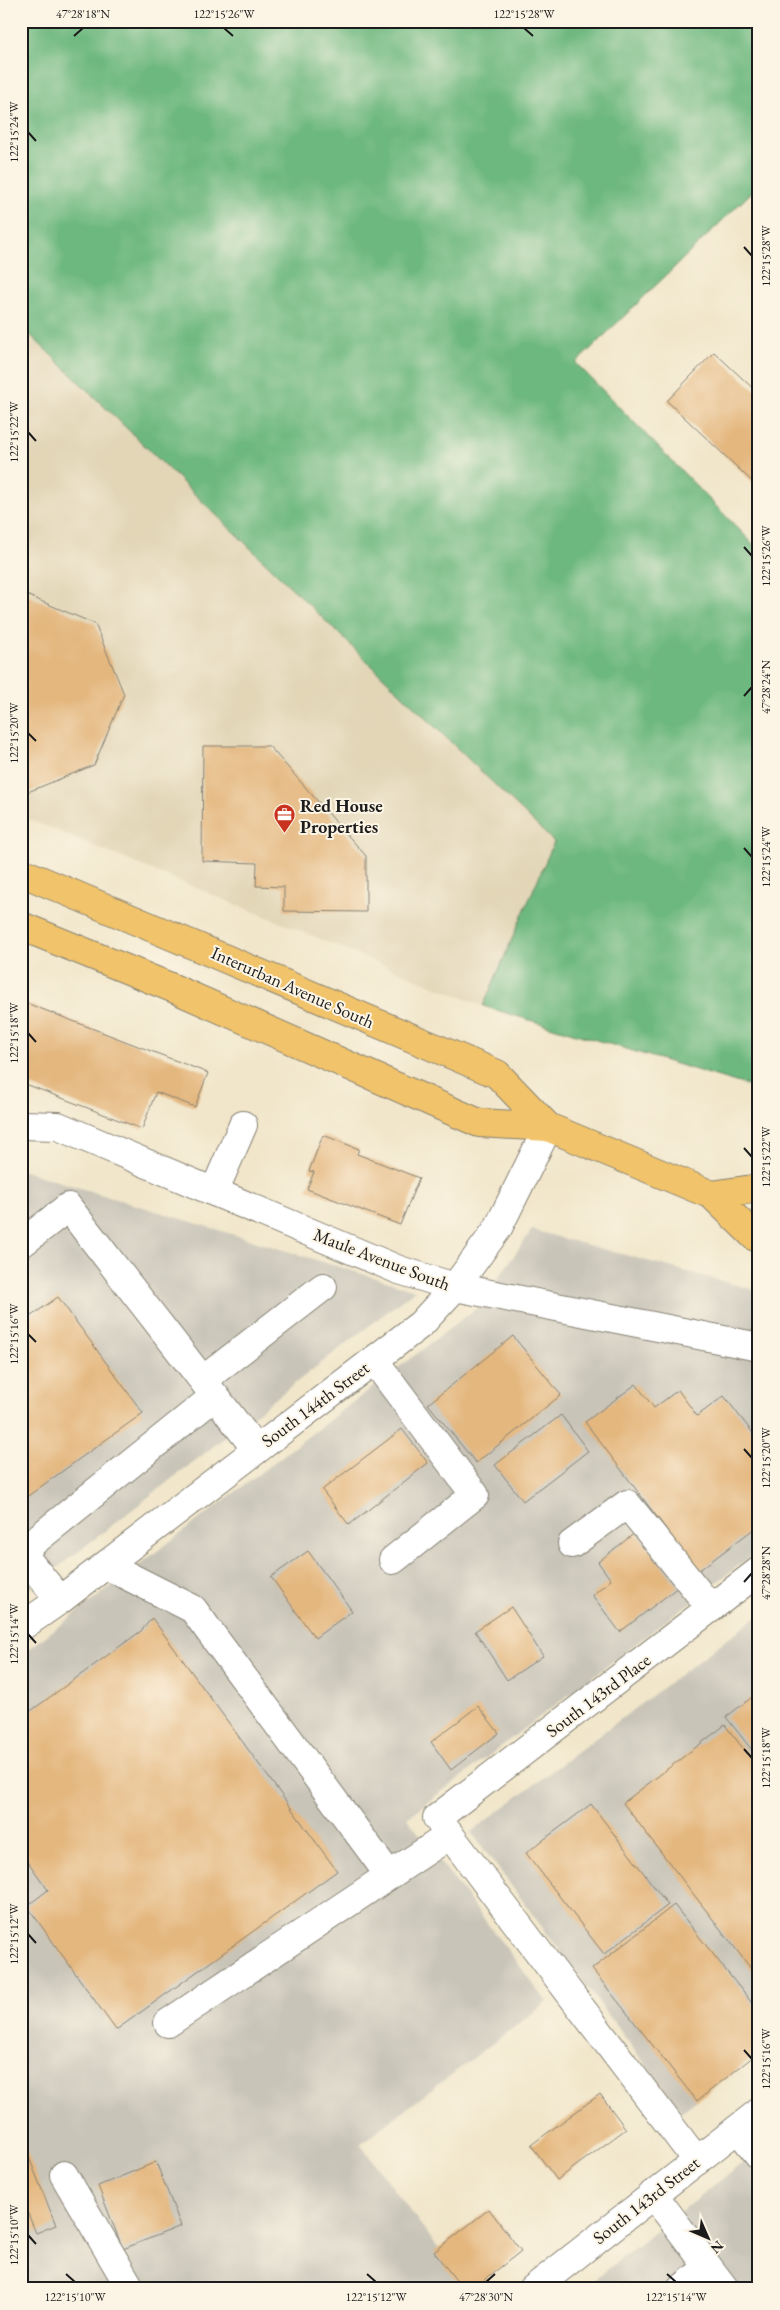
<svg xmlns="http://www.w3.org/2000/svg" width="780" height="2310" viewBox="0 0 780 2310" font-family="'EB Garamond',serif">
	<rect width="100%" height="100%" fill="#fcf5e5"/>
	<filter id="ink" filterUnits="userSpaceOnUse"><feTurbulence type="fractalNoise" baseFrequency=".02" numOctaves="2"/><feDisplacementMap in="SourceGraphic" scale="10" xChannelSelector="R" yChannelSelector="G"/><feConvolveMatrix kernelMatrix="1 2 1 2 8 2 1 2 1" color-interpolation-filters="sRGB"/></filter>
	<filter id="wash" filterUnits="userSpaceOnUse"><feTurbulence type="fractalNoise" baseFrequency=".0096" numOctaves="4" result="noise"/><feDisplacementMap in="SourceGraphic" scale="20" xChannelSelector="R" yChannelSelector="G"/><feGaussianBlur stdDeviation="1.12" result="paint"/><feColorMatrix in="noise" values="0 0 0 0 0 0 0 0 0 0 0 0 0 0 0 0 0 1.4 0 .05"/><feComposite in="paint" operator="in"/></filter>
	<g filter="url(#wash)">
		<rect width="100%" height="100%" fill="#f1e6ca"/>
		<!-- built -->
		<polygon fill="#e2d6b7" points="21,326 554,842 483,1006 21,816"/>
		<!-- industrial -->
		<g fill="#c8c4b8">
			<polygon points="21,1170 415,1290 21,1596"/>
			<polygon points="532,1230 759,1291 759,1550 407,1818 547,2002 360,2144 469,2289 21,2289 21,1655 478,1307"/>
			<polygon points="759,1615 759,2053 681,2112 471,1832"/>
			<polygon points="759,2150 759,2289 583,2289 627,2254"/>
		</g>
		<!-- forest -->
		<polygon fill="#6db87f" stroke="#446a4e" points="21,21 759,21 759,185 576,363 759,550 759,1089 483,1006 554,842 21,326"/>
		<g id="blocks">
			<!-- building -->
			<g fill="#e4b77f">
				<polygon points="714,352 759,394 759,488 667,401"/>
				<polygon points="24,594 95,624 124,694 94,765 23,794 21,793 21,595"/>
				<polygon points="203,746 269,746 366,856 366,912 284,911 284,887 256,886 257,863 202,861"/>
				<polygon points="21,1001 208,1073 195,1107 156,1092 142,1129 23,1083 21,1088"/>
				<polygon points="323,1135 359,1149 357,1154 419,1178 400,1225 307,1189 314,1172 309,1171"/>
				<polygon points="58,1297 143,1413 21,1501 21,1323"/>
				<polygon points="513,1336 561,1395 476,1463 428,1404"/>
				<polygon points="636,1384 654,1408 678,1390 697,1416 724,1396 759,1441 759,1525 698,1571 585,1422"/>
				<polygon points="561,1415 588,1451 523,1501 495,1465"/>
				<polygon points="402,1429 428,1463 349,1525 322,1490"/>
				<polygon points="636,1532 678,1587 620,1632 592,1595 611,1580 598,1562"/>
				<polygon points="308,1551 352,1611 315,1638 271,1577"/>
				<polygon points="511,1607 543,1656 507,1680 475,1631"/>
				<polygon points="152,1618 337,1871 116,2030 27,1906 48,1890 21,1852 21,1718 141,1631"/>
				<polygon points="759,1692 759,1759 726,1717"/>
				<polygon points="478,1706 499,1733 451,1770 431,1742"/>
				<polygon points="725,1725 759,1769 759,1979 623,1803"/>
				<polygon points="591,1804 668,1905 604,1954 526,1853"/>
				<polygon points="674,1905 759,2012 759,2052 697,2101 592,1969"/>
				<polygon points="600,2094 626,2129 557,2180 531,2145"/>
				<polygon points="26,2150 56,2225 36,2233 21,2197 21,2152"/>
				<polygon points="156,2162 181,2226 123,2249 98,2186"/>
				<polygon points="489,2209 521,2251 473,2289 463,2289 434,2252"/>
			</g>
		</g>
	</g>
	<g filter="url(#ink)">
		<use href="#blocks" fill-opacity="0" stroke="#868173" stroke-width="1"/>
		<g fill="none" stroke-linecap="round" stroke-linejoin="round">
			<defs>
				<g id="minor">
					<polyline points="21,1125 58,1126 399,1270 455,1287 759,1347"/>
					<polyline points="214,1192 243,1125"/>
					<polyline points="21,1244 68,1207 256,1449"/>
					<polyline points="374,1360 475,1495 393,1560"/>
					<polyline points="203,1380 323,1287"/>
					<polyline points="572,1544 627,1504 711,1608"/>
					<polyline points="106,1565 193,1609 389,1875"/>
					<polyline points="60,1600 21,1552 215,1396"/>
					<polyline points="21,1627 60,1600 421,1324 455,1287 498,1228 548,1127"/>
					<polyline points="168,2023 450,1835"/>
					<polyline points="738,2129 759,2155"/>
					<polyline points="697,2161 437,1818 759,1571"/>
					<polyline points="64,2175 131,2289"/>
					<polyline points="653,2194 725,2289"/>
					<polyline points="533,2289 759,2112"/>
					<polyline points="681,2289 708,2267"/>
				</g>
				<g id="major">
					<polyline points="21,872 497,1074 548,1127"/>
					<polyline points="21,926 175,989 479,1123 548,1127 712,1195 755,1237 759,1238"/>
					<polyline points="712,1195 759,1188"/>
				</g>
			</defs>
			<!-- minor casing -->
			<use href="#minor" stroke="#868173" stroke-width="30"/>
			<!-- major casing -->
			<use href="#major" stroke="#868173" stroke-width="30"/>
			<!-- minor -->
			<use href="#minor" stroke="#fff" stroke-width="28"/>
			<!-- major -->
			<use href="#major" stroke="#f1c36a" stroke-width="28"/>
		</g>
	</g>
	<!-- ticks -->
	<path fill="none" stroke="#1c1c1c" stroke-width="2" d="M224 28 233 36M524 28 533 36M74 36 83 28M28 132 36 141M744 247 752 256M28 432 36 441M744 547 752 556M744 696 752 687M28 733 36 741M744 848 752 857M28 1033 36 1042M744 1148 752 1157M28 1334 36 1342M744 1449 752 1458M744 1582 752 1573M28 1634 36 1643M744 1749 752 1758M28 1934 36 1943M744 2050 752 2059M28 2235 36 2244M66 2274 75 2282M367 2274 376 2282M667 2274 676 2282M486 2282 495 2274"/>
	<!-- icons -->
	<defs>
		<symbol id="office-pin" viewBox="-11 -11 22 30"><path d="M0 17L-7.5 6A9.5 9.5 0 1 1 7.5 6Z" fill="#c8321e" stroke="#fcf5e5"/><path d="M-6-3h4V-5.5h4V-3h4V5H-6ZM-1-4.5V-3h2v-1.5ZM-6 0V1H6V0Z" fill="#fff"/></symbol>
	</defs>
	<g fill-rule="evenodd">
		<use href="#office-pin" x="272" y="802" width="25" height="34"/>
	</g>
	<g text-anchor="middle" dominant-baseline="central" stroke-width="4" stroke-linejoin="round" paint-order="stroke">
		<!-- poi labels -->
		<g font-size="18" font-weight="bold" fill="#1c1c1c" stroke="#fcf5e5" text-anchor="start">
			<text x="300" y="805">Red House<tspan x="300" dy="21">Properties</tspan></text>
		</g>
		<!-- street labels -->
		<g font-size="18" fill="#1c1c1c" stroke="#fcf5e5">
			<text transform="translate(293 987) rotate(24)">Interurban Avenue South</text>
			<text transform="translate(382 1259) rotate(21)">Maule Avenue South</text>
			<text transform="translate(315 1404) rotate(-37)">South 144th Street</text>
			<text transform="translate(598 1695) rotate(-37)">South 143rd Place</text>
			<text transform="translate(646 2200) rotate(-38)">South 143rd Street</text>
		</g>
	</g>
	<!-- margin -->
	<rect width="780" height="2310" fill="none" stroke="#fcf5e5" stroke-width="55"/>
	<!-- north arrow -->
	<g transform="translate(708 2238) rotate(135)" stroke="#fcf5e5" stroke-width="4" paint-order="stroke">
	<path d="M0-4L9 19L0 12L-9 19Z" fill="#1c1c1c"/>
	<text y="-8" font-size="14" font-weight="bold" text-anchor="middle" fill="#1c1c1c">N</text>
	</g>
	<rect x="28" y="28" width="724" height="2254" fill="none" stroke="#1c1c1c" stroke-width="2"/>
	<g font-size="12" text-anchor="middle" fill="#1c1c1c">
		<text x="83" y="18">47°28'18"N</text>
		<text x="224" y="18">122°15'26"W</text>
		<text x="524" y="18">122°15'28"W</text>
		<text transform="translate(14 132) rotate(-90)" y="4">122°15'24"W</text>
		<text transform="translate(766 256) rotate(-90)" y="4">122°15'28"W</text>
		<text transform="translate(14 432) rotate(-90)" y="4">122°15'22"W</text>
		<text transform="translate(766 556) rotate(-90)" y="4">122°15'26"W</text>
		<text transform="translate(766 687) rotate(-90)" y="4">47°28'24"N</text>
		<text transform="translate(14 733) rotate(-90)" y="4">122°15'20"W</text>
		<text transform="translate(766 857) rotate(-90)" y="4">122°15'24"W</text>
		<text transform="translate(14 1033) rotate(-90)" y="4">122°15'18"W</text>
		<text transform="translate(766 1157) rotate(-90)" y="4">122°15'22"W</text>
		<text transform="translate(14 1334) rotate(-90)" y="4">122°15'16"W</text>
		<text transform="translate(766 1458) rotate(-90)" y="4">122°15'20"W</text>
		<text transform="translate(766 1573) rotate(-90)" y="4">47°28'28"N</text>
		<text transform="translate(14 1634) rotate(-90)" y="4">122°15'14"W</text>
		<text transform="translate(766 1758) rotate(-90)" y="4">122°15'18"W</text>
		<text transform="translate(14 1934) rotate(-90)" y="4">122°15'12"W</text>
		<text transform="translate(766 2059) rotate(-90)" y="4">122°15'16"W</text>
		<text transform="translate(14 2235) rotate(-90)" y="4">122°15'10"W</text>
		<text x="75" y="2301">122°15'10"W</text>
		<text x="376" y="2301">122°15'12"W</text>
		<text x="486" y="2301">47°28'30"N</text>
		<text x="676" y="2301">122°15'14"W</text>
	</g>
</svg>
